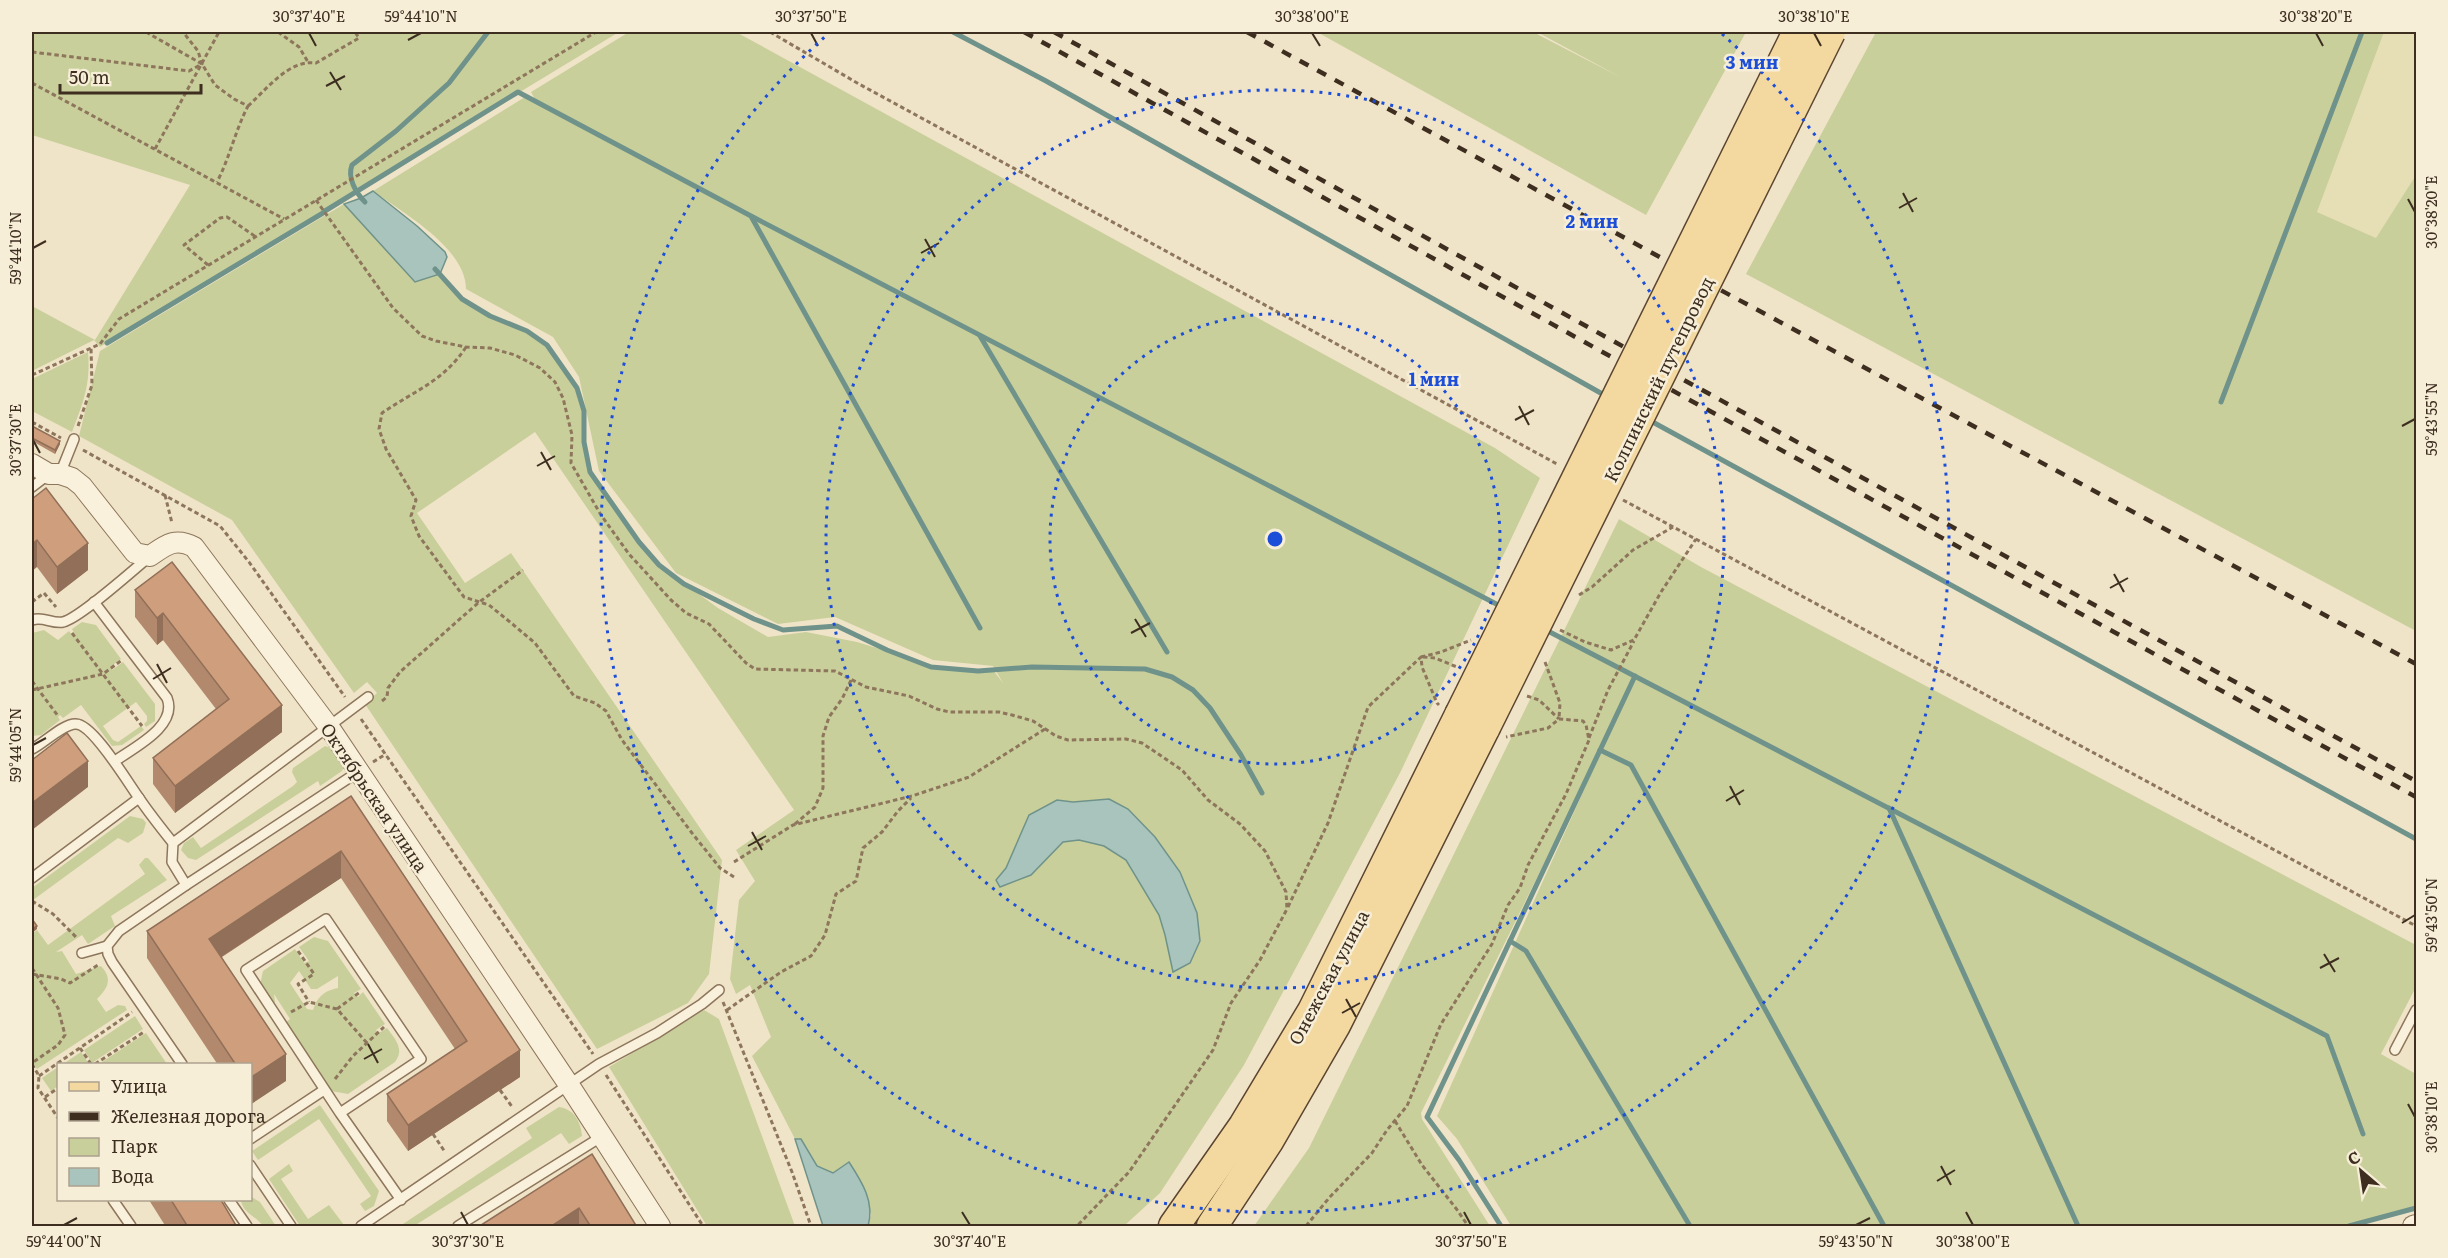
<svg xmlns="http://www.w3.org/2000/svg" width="2448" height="1258" viewBox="0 0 2448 1258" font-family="Literata,serif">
	<rect width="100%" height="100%" fill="#f0e4c8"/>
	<!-- farmland -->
	<polygon fill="#e6deb5" points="2384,32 2416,32 2416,175 2376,238 2317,212"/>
	<!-- green -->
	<g fill="#c9cf9b" fill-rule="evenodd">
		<polygon points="32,32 619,32 100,347 94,340 32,371 32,306 95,340 190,185 32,135"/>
		<path d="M629 32H736L1495 448 1540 478 1400 773 1244 1065 1160 1193 1124 1226H868L871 1215 848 1162 833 1173 817 1166 801 1139H795L752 1056 771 1037 750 985 736 994 730 979 739 900 755 881 736 850 794 810 535 432 417 513 465 583 511 553 722 860 709 974 688 1003 597 1049 365 704 377 693 367 682 354 693 232 520 79 436 100 351 344 204 415 282 437 275 462 299 490 316 527 331 547 345 577 388 584 411V442L590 472 639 542 659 565 718 608 768 637 806 632 857 642 940 667 978 671 993 670 1003 683 993 666 933 660 835 617 778 624 676 573 599 471 579 377 553 337 466 289C466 248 403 213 373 191L525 97 536 101 531 92ZM1109 799 1128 809 1180 872 1200 942 1165 935 1159 915 1126 860 1104 846 1079 840 1063 842 1031 874 996 880 1006 868 1029 815 1057 800 1073 802Z"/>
		<polygon points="1317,32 1533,32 1622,78 1537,32 1746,32 1646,215"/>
		<polygon points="1876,32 2384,32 2317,212 2376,238 2416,175 2416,631 1746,274"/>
		<path d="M88 352C91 384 83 403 72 432L32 411V379Z"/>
		<polygon points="1619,519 1701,567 2416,945 2416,987 2381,1054 2416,1074 2416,1208 2348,1226 1511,1226 1457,1139 1437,1116 1624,701 1421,1113 1422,1119 1490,1226 1254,1226 1309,1148"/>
		<polygon points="82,622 96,625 121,659 110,667 112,670 123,662 155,704 155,721 146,727 144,724 147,721 147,716 136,702 103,726 113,740 118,742 141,726 144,730 122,745 112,746 81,705 63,718 60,715 58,717 60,720 41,735 32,736 32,633 44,630 58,640 69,631 72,635 74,633 72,629"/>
		<polygon points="325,746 334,749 344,767 342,771 320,786 318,781 196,860 188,858 181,850 184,843 193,837 201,848 293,786 297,782 292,772 293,768"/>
		<polygon points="130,816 143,819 146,823 143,833 128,843 118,838 33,900 32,899 32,888"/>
		<path d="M145 858H148L167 880 111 916 115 926 88 944 82 935 56 952 62 951 76 974 101 966C113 979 108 988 97 999L106 1012 118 1005 125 1006 127 1010 37 1069 32 1061V934L37 930 48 945 145 874 139 865Z"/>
		<path d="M314 937 328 941 361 989 354 993 358 997 363 992 385 1024 376 1030 379 1033 387 1028C395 1039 405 1049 395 1062L348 1094 331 1091 285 1023 290 1019 274 994 275 1002 272 1004 260 985 263 971 295 949 304 963 309 961 299 947ZM299 971 311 989H317L338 976V988C324 991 318 996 313 1010L307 1009 290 983Z"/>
		<polygon points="704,1010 719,1019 795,1226 707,1226 609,1067"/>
		<polygon points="135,1016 143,1029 92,1063 84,1050"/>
		<polygon points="146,1033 167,1064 99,1064"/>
		<polygon points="81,1052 89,1064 63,1064"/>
		<polygon points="58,1067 58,1086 51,1091 42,1078"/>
		<polygon points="320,1105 379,1191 374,1206 365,1211 360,1204 371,1196 319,1119 258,1160 252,1151"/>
		<path d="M559 1107C574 1109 581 1122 582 1136L569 1144 561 1133 414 1226H400L532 1138 526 1128Z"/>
		<polygon points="289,1164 293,1171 281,1179 308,1219 329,1205 344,1225 300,1226 269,1179"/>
		<path d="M250 1196 260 1202 276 1226H263C256 1216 244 1214 241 1201L250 1200Z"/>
	</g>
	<!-- water -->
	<g fill="#a9c4bc" stroke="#6f938a" stroke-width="1.5">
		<polygon points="373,191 417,226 445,252 447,257 440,274 415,282 344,204 361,198"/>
		<polygon points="1109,799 1128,809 1155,837 1180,872 1197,913 1200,941 1190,963 1173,972 1165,935 1159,915 1126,860 1104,846 1079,840 1063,842 1031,875 1000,887 996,880 1006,868 1029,815 1057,800 1073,802"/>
		<path d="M795 1139H801L817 1166 833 1173 849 1162C862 1182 875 1202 868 1226H823Z"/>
	</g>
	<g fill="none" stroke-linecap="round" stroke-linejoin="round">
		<!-- stream -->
		<g stroke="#6f938a" stroke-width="5">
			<polyline points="953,32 1046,81 1606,396"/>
			<path d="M365 202C356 193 347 178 352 165L396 131 449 83 488 32"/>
			<polyline points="325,211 518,92 751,216 1504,608"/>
			<polyline points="752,218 980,628"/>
			<polyline points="435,269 462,299 490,316 527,331 547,345 577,388 584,411 584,442 590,472 639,542 659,565 684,584 754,619 783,630 837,626 887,650 931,667 978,671 1032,667 1145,669 1172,677 1193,690 1210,708 1241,755 1262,793"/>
			<polyline points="980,336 1167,652"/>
			<polyline points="107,343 323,213"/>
			<polyline points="2221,402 2362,32"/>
			<polyline points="1649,420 2416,839"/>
			<polyline points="1544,629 2327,1036 2363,1134"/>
			<polyline points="1600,750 1631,765 1884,1226"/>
			<polyline points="1889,808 2078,1226"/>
			<polyline points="1510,941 1526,951 1690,1226"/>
			<polyline points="1501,1226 1459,1160 1427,1117 1635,676"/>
			<polyline points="2349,1226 2416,1208"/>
		</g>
		<defs>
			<g id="lane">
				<polyline points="60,474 74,439"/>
				<polyline points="32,487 49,474"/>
				<path d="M94 602 167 698C178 726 135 747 115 761"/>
				<path d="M32 620C43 616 52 624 63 622 80 618 133 570 149 557"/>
				<path d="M32 749C43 744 64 723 76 724 93 724 128 783 139 798 149 813 161 828 173 843L172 862 186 885"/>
				<polyline points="173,843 368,697"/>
				<polyline points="32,878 139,798"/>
				<polyline points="82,953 107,946"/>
				<polyline points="2395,1050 2416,1010"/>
				<polyline points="182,1064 112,962 108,954 107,946 119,931 186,885 358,772"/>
				<polyline points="340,1113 246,970 326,919 421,1059 340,1113 401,1200"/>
				<polyline points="250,1139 324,1090"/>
				<polyline points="250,1165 291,1226"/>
				<polyline points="113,1200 131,1226"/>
				<polyline points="229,1200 247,1226"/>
				<polyline points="361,1226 599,1064 657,1033 702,1004 719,990"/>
				<polyline points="458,1226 601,1137"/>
			</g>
			<g id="street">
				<path d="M32 464 49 474H60L72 478 82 486 135 553 150 556C166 545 175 537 194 547L329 727 569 1085 660 1226"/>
				<polyline points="2413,1226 2416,1225"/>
			</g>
			<g id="primary">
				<polyline points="1174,1226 1244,1126 1313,1011 1460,715"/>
				<polyline points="1212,1226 1268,1141 1335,1025 1485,727"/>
			</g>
		</defs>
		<!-- lane casing -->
		<use href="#lane" stroke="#8d765c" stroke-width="12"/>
		<!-- street casing -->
		<use href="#street" stroke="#8d765c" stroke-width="22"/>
		<!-- primary casing -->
		<use href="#primary" stroke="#5b4430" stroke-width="33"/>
		<!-- path -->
		<g stroke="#8d765c" stroke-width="3" stroke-dasharray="4.5 3" stroke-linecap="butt">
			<path d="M146 32 202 64 215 85 234 99 248 106C235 131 230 157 217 182"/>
			<polyline points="278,32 299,47 308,62"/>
			<polyline points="770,32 859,84 1557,464"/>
			<polyline points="32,52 189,71 202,64 198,51 183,32"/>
			<polyline points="32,83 284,219"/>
			<path d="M248 106C266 90 289 59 316 63L359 38 355 32"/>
			<polyline points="155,149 219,32"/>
			<polyline points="316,200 393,308 422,336 436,341 466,347 490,348 515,355 540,368 555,382 563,398 572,435 571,463 601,515 629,554 671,600 686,613 709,624 746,663 755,669 835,671 866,687 909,696 937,709 949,712 999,712 1012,715 1033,721 1056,736 1068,740 1126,739 1142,743 1182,770 1208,800 1240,824 1265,851 1286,892 1287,909 1260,960 1231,1003 1213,1050 1129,1172 1077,1226"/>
			<polyline points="208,265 184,245 220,218 227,217 256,237"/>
			<path d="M466 347C444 381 414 391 382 413L379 429 386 449 416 500 411 516 419 536 464 597 489 605 510 622 535 643 574 696 595 703 606 711 622 740 692 833 720 868 734 877"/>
			<polyline points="32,375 100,344 119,319 596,32"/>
			<polyline points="32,422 61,438"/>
			<polyline points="78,426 92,385 91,348"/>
			<polyline points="83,450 220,526 249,562 345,697"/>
			<polyline points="165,495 172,523"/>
			<polyline points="1623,500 2416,926"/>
			<polyline points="1579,595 1592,587 1633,550 1673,527"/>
			<polyline points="32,602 44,593 56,607"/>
			<polyline points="1560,630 1585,642 1611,650 1634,640 1661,592 1696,539"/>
			<polyline points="72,633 142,726"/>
			<polyline points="1421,657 1441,652 1471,640"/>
			<polyline points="1423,657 1435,658 1457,667"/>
			<polyline points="1545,662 1560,703 1559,718"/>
			<polyline points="32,681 58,716"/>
			<polyline points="32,690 103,674 122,660"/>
			<polyline points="1527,696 1539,700 1559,719"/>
			<polyline points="382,701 387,697 388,688 400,672 478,603 523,570"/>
			<polyline points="361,719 593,1054"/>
			<polyline points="1589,738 1608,690 1634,641"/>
			<polyline points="373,762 386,754"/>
			<polyline points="795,824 815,807 823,788 823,736 829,717 842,699 852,678"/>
			<polyline points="734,862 793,825 912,796 969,777 1045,729"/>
			<polyline points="32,901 53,914 78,939"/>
			<polyline points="1288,907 1328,823 1368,707 1421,657 1422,667 1437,703 1439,705"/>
			<polyline points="298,951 314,974 298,984 309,1002"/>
			<polyline points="32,968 58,1008 65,1035 58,1045 32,1063"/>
			<polyline points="32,974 61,979 70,983 98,965"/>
			<polyline points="723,1002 792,1172 811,1226"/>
			<polyline points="337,1009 360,992"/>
			<polyline points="727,1010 781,972 811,956 825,935 836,894 856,881 863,848 882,832 898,811 911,798"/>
			<polyline points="291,1012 309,1002 337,1009 367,1043"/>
			<polyline points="80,1048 91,1064"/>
			<polyline points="32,1064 39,1076 38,1088 58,1118"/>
			<polyline points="95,1064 144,1032"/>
			<polyline points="606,1075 703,1226"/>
			<polyline points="39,1076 132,1012"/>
			<polyline points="335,1079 353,1056 384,1027"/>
			<polyline points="500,1090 513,1108"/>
			<polyline points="45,1097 58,1088"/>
			<polyline points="1395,1121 1422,1165 1458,1211 1468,1226"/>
			<polyline points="433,1134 445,1152"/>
			<polyline points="1306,1226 1329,1198 1372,1153 1387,1130 1407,1106 1441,1024 1492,944 1508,905 1520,888 1528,865 1566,794 1589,740 1586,725 1583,721 1559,719 1548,728 1506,737"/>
		</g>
		<!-- lane -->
		<use href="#lane" stroke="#faf1dc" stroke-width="9"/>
		<!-- street -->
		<use href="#street" stroke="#faf1dc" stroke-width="20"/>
		<!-- primary -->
		<use href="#primary" stroke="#f3d9a0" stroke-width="30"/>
		<!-- rail -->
		<g stroke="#3d2e20" stroke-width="4.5" stroke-dasharray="10 10" stroke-linecap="butt">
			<polyline points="1024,32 1655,381 2416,797"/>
			<polyline points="1054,32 1662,368 2416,781"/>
			<polyline points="1247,32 1713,286 2416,664"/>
		</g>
		<defs>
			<g id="primary-bridge">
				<polyline points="1460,715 1798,32"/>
				<polyline points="1485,727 1830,32"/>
			</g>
		</defs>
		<!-- primary-bridge casing -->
		<use href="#primary-bridge" stroke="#5b4430" stroke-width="33" stroke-linecap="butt"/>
		<!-- primary-bridge -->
		<use href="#primary-bridge" stroke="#f3d9a0" stroke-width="30"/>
	</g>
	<!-- wall -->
	<g fill="#b2896c">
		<polygon points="32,426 60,444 55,454 32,441"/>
		<polygon points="32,499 88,570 57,594 37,567"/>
		<polygon points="172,562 282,732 175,813 153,784 153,758 216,709 163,640 157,645 135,617 135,590"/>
		<polygon points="351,796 520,1077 408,1151 387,1121 387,1094 455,1049 341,878 222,957 286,1081 250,1065 218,1065 147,958 147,931"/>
		<polygon points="592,1154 637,1227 478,1227"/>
		<polygon points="149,1200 221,1200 237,1227 166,1227"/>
	</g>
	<!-- shaded-wall -->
	<g fill="#916f58">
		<polygon points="60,441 60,444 55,454 55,450"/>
		<polygon points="37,540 37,567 32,571 32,544"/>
		<polygon points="88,543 88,570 57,594 57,567"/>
		<polygon points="163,613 163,640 157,645 157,618"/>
		<polygon points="282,705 282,732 175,813 175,786"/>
		<polygon points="88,761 88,787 32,830 32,803"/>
		<polygon points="341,851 341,878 209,965 209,939"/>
		<polygon points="37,926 37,929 32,933 32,929"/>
		<polygon points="520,1050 520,1077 408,1151 408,1125"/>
		<polygon points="286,1054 286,1081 250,1105 250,1078"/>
		<polygon points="579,1208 579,1227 550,1227"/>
	</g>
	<!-- building -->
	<g fill="#cf9f7d" stroke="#916f58" stroke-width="1.5">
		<polygon points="32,426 60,441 55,450 32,438"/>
		<polygon points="46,488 88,543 57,567 37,540 32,544 32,499"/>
		<polygon points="172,562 282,705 175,786 153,758 229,699 163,613 157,618 135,590"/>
		<polygon points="67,733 88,761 32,803 32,760"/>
		<polygon points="351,796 520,1050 408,1125 387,1094 467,1041 341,851 209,939 286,1054 250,1078 250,1065 236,1065 147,931"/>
		<polygon points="32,919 37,926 32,929"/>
		<polygon points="592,1154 637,1227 591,1227 579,1208 550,1227 478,1227"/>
		<polygon points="171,1200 221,1200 237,1227 188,1227"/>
	</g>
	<!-- ticks -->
	<path fill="none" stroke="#3d2e20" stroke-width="2" d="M309 33 316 46M811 33 818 46M1312 33 1320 46M1814 33 1821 46M2316 33 2323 46M408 40 421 33M330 72 341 90M326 86 345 76M1903 193 1913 212M2408 199 2415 212M1899 208 1917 198M925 239 935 257M33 248 46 241M921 253 939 243M1519 406 1529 425M1515 420 1534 410M2402 426 2415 419M33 440 40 453M541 452 551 470M537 466 555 456M2114 574 2124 592M2110 588 2128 578M1135 619 1146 637M1131 633 1150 623M157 664 167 683M153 679 171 668M33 745 46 738M1730 786 1740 805M1726 801 1744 790M752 832 762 850M748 846 766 836M2402 923 2415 915M2324 954 2335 972M2320 968 2339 958M1346 999 1356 1017M1342 1013 1360 1003M368 1044 378 1063M364 1059 382 1049M2408 1104 2415 1117M1941 1166 1951 1185M1937 1181 1955 1170M461 1212 468 1225M962 1212 970 1225M1464 1212 1471 1225M1966 1212 1973 1225M64 1225 77 1218M1856 1225 1870 1218"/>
	<!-- distance rings -->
	<g fill="none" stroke="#1d4ed8" stroke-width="3" stroke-dasharray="3 6">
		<circle cx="1275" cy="539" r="225"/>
		<circle cx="1275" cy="539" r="449"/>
		<path d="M1722 34A674 674 0 1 1 828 34"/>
	</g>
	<g text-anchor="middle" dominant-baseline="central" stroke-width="5" stroke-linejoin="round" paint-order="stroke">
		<!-- street labels -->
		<g font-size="18" fill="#3d2e20" stroke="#f7eed8">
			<text transform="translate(1658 379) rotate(-64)">Колпинский путепровод</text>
			<text transform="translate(375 797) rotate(56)">Октябрьская улица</text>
			<text transform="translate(1328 977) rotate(-62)">Онежская улица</text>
		</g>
	</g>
	<circle cx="1275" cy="539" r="9" fill="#1d4ed8" stroke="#f7eed8" stroke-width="3"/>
	<g font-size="18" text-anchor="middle" font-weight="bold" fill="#1d4ed8" stroke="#f7eed8" stroke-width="5" stroke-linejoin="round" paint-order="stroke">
		<text x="1752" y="69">3 мин</text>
		<text x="1592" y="228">2 мин</text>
		<text x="1434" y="386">1 мин</text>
	</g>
	<!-- border -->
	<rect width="2448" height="1258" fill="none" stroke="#f7eed8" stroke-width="66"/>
	<!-- legend -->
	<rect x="57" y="1063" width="195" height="138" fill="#f7eed8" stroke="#ada18e" stroke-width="1.5"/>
	<rect x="69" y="1082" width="30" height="9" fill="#f3d9a0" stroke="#ada18e" stroke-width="1.5"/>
	<text x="111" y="1093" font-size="18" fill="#3d2e20">Улица</text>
	<rect x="69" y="1112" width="30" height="9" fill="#3d2e20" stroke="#ada18e" stroke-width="1.5"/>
	<text x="111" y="1123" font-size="18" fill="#3d2e20">Железная дорога</text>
	<rect x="69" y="1138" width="30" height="18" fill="#c9cf9b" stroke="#ada18e" stroke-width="1.5"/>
	<text x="111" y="1153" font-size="18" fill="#3d2e20">Парк</text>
	<rect x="69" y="1168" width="30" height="18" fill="#a9c4bc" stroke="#ada18e" stroke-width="1.5"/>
	<text x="111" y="1183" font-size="18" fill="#3d2e20">Вода</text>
	<!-- north arrow -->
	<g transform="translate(2361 1171) rotate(331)" stroke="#f7eed8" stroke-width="4.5" paint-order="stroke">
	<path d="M0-4.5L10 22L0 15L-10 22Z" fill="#3d2e20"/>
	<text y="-9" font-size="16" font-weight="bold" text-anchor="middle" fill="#3d2e20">С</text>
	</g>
	<!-- scale -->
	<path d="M60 84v9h141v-9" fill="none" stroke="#3d2e20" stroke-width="3"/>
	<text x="69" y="84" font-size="18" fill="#3d2e20" stroke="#f7eed8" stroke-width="4.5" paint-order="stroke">50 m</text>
	<rect x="33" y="33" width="2382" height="1192" fill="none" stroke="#3d2e20" stroke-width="2"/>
	<g font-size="15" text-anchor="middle" fill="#3d2e20">
		<text x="309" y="22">30°37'40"E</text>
		<text x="421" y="22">59°44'10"N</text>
		<text x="811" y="22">30°37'50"E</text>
		<text x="1312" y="22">30°38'00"E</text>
		<text x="1814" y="22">30°38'10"E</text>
		<text x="2316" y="22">30°38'20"E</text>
		<text transform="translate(2432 212) rotate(-90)" y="5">30°38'20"E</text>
		<text transform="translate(16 248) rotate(-90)" y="5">59°44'10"N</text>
		<text transform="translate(2432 419) rotate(-90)" y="5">59°43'55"N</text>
		<text transform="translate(16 440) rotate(-90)" y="5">30°37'30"E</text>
		<text transform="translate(16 745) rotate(-90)" y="5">59°44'05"N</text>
		<text transform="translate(2432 915) rotate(-90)" y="5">59°43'50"N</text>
		<text transform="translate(2432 1117) rotate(-90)" y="5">30°38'10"E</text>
		<text x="64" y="1247">59°44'00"N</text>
		<text x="468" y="1247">30°37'30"E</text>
		<text x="970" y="1247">30°37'40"E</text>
		<text x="1471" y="1247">30°37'50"E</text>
		<text x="1856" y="1247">59°43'50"N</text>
		<text x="1973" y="1247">30°38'00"E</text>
	</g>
</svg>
